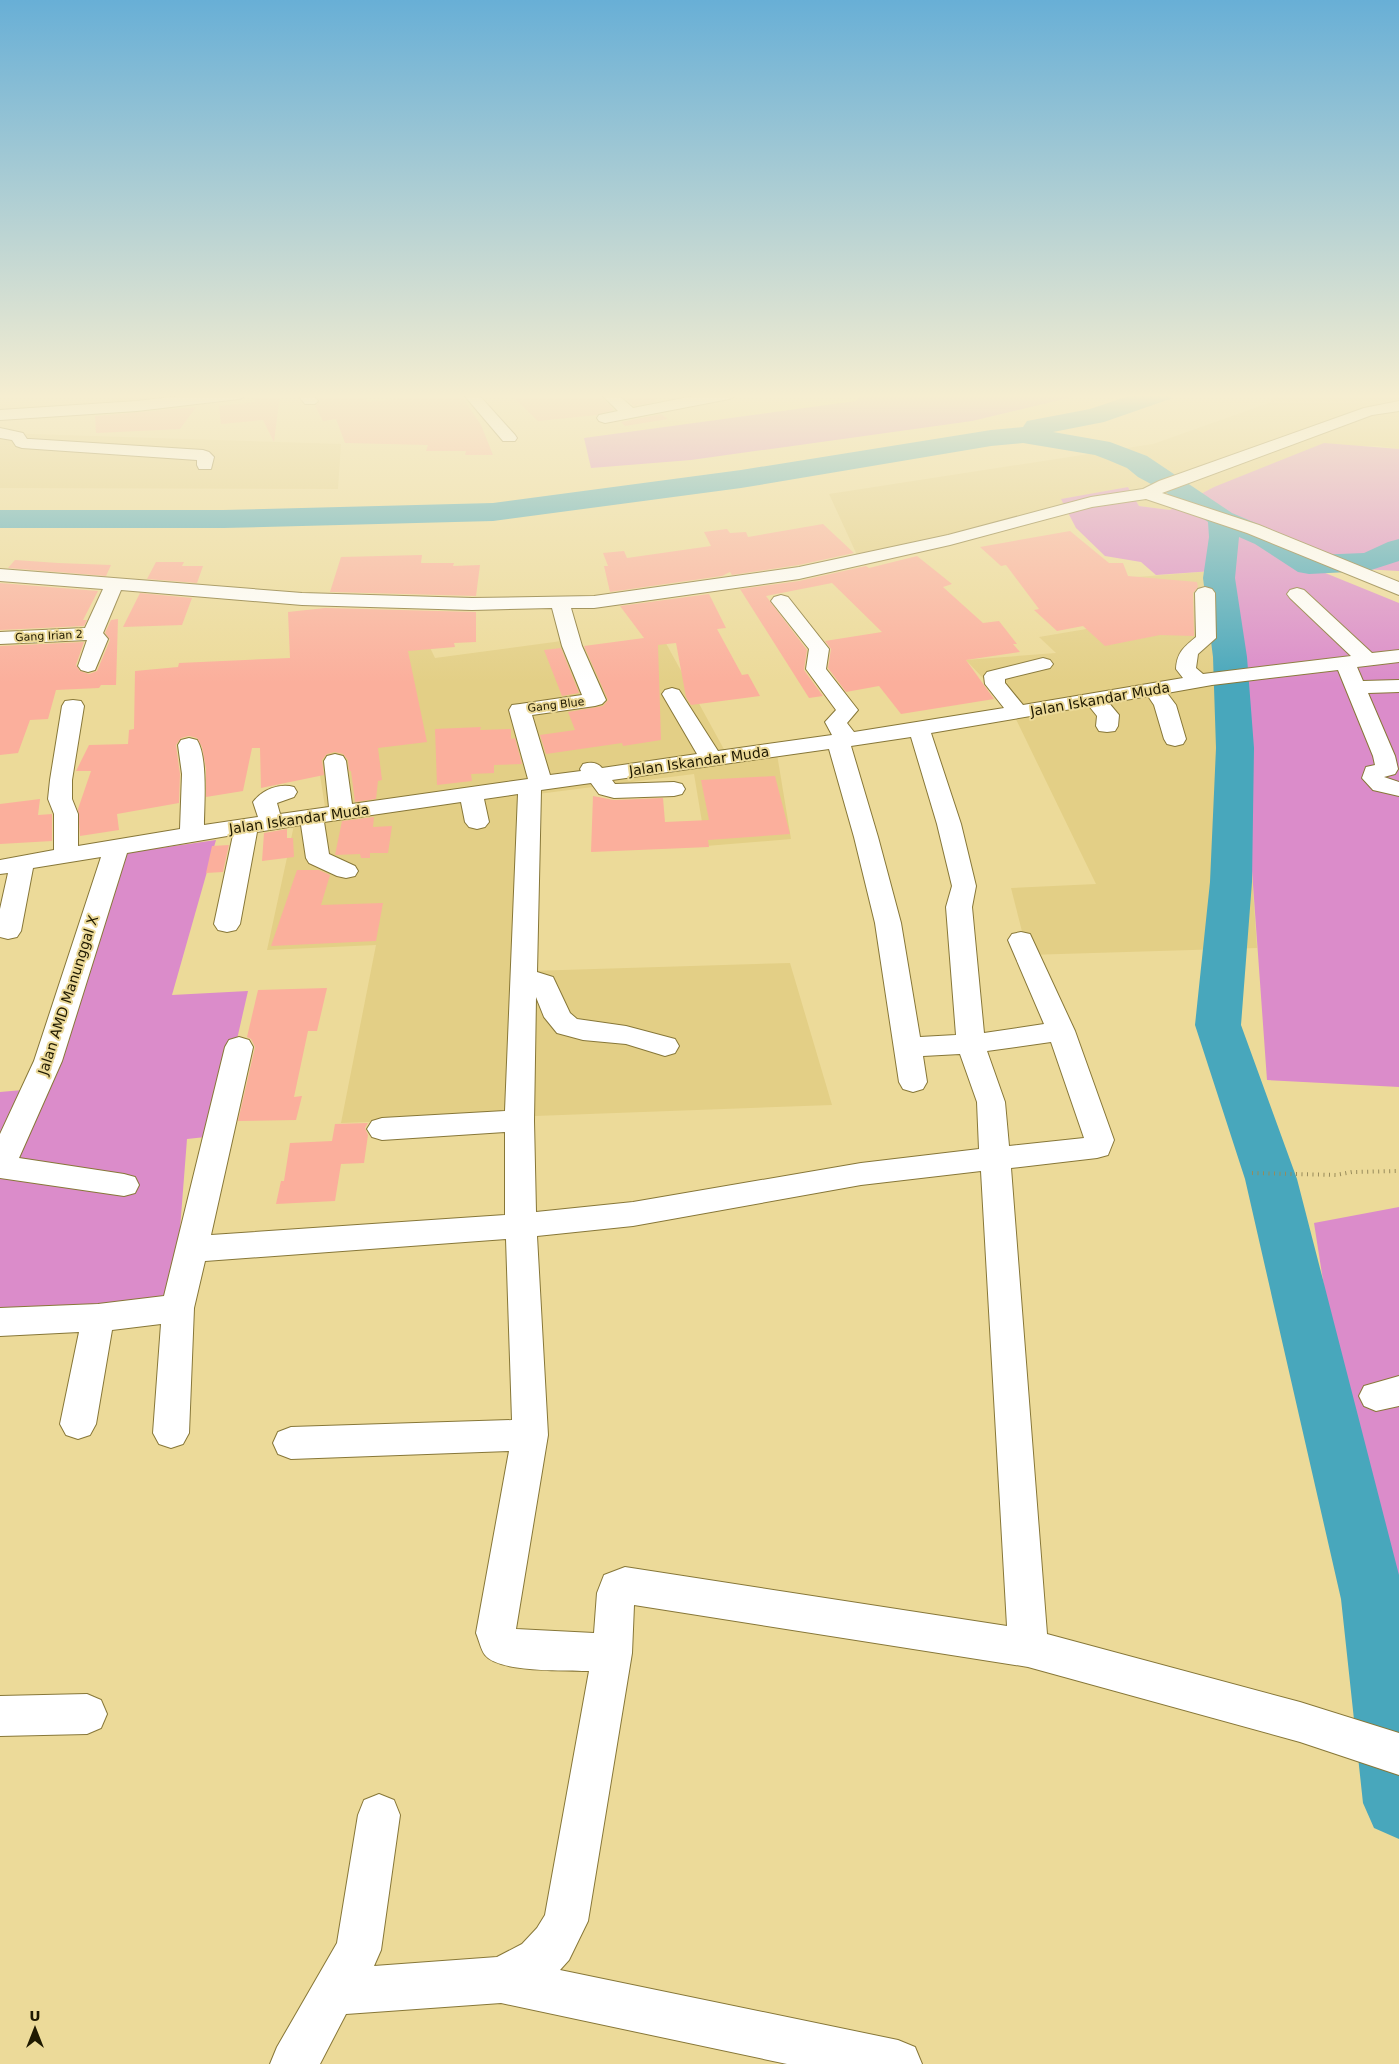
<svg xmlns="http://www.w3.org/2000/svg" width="1399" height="2064" viewBox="0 0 1399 2064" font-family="'DejaVu Sans',sans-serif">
	<rect width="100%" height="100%" fill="#ecda99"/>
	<!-- built -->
	<g fill="#e3cf86">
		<polygon points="112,394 206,394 112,403"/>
		<polygon points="1275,394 1399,394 1399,449 1378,446 1352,446 1214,487 1170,510 1139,506 1128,487 1062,499 1068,512 857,555 829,494 1153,444 1269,403"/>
		<polygon points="0,433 341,444 338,489 0,488"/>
		<polygon points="1227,570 1239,689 1257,948 1028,955 1011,888 1096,884 1010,707 966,660 1056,653 1039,637 1104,626 1072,582"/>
		<polygon points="424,635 435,658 569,640 571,650 662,636 726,753 775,742 791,839 706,846 694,774 538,794 530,971 790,963 832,1105 341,1123 376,945 267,950 296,816 325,807 301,654"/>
	</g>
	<!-- green -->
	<g fill="#db8cca">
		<polygon points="859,394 1085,394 972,421 691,460 591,468 584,438 856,401"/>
		<polygon points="1324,443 1399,449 1399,571 1308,566 1399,603 1399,1087 1267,1080 1239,689 1227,570 1156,575 1141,562 1105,556 1076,528 1061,499 1128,487 1139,506 1170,510 1214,487"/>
		<polygon points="216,840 172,995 248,991 215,1136 187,1139 174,1306 0,1319 0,1092 34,1089 111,855"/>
		<polygon points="1399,1207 1399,1784 1381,1637 1373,1599 1314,1223"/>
	</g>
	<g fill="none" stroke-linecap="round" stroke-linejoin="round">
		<!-- river -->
		<polygon fill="#48a7bc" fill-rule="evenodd" points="1135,394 1174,394 1170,399 1104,422 1053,432 1110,442 1147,456 1232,513 1277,532 1315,555 1364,553 1388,542 1399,539 1399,561 1368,571 1309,574 1298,572 1255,544 1239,537 1235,578 1247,657 1254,748 1252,882 1241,1025 1297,1179 1399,1575 1399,1839 1374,1828 1363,1803 1341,1599 1245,1179 1195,1025 1210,882 1216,748 1213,657 1203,578 1209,537 1208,522 1164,491 1138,477 1127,468 1108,460 1095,455 1023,443 991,446 741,488 493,521 223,528 0,528 0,510 223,510 493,503 741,470 991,430 1023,427 1027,421 1090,409"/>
	</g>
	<!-- building -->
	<g fill="#fbaf9c">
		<polygon points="280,394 274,442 263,420 221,424 219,406 255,402 253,398"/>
		<polygon points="315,394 329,394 332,397 362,394 368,402 439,394 460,394 481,425 493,455 465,455 466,451 426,451 428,445 345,443 336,419 323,421 315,406 320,401"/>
		<polygon points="510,394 599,394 614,410 597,415 538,421"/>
		<polygon points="620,394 655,394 655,402 634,406"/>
		<polygon points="196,407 180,429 96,433 95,416"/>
		<polygon points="661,414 668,419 625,426 621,422"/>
		<polygon points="823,524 854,553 799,565 732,575 730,572 722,576 610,592 604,566 608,566 603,553 624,551 627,558 711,546 704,532 727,529 730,533 746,532 748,537"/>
		<polygon points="1070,531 1109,563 1123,563 1128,576 1197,582 1198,587 1193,593 1194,636 1160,635 1105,646 1083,626 1057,631 1034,610 1039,609 1006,565 1001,566 980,547"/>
		<polygon points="422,555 421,563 454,563 453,566 480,565 476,596 330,592 341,557"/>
		<polygon points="917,556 952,584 943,587 983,623 999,621 1017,644 1013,644 1020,652 966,660 994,699 901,714 879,686 846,692 828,668 831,649 825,641 882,632 832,583 766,596 807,650 804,670 823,696 809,698 740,589 799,581 866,566 869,568"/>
		<polygon points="15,560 58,563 111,565 106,576 8,568"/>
		<polygon points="156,562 184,562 182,566 203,566 197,583 147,579"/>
		<polygon points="0,583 98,591 83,620 87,620 84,626 0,630"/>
		<polygon points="140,593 192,598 182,625 123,627"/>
		<polygon points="709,594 726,628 717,629 742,675 748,674 760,696 691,705 686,697 676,643 658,645 661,740 623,746 622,743 546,754 540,735 575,730 568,712 603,706 608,700 584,646 644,638 620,606"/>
		<polygon points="325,608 476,612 476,642 454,643 455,647 408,651 427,742 378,748 382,780 378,781 376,799 355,802 351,771 349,771 348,760 343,754 335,752 327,754 322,760 324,775 261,788 260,748 252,748 243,791 206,797 206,769 202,747 197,738 189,736 181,738 176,745 180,774 179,803 117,814 119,830 80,836 78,809 91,771 76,771 89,745 128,744 129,730 134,729 135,671 178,667 179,663 290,658 288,612"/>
		<polygon points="118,619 116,685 101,685 99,688 56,690 48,719 30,720 18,753 0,755 0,646 84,642 76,665 80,671 89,674 97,671 110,640 105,633 111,620"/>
		<polygon points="561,648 579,693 562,696 544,650"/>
		<polygon points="481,727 480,730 511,729 511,739 515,738 522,764 494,765 494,773 471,774 472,781 437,785 435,729"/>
		<polygon points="775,776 790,834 708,840 709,847 591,852 593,796 614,800 663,798 665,822 709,820 701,780"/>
		<polygon points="40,799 38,815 52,814 52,841 0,844 0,804"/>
		<polygon points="374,817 373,827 392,826 388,853 370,853 370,858 361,858 360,854 335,855 342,821"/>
		<polygon points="287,829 287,838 293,838 294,857 262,861 264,833"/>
		<polygon points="229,845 223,872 206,873 212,846"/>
		<polygon points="297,870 319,870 330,875 321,905 383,903 376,941 271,946"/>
		<polygon points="327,988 317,1031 308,1031 294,1097 302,1096 296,1120 238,1121 255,1047 251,1039 247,1037 258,990"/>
		<polygon points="368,1123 365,1128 368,1135 364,1163 341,1164 335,1201 276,1204 281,1181 284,1181 290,1143 332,1141 335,1124"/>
	</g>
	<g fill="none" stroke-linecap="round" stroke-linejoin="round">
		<defs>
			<g id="minor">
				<polygon points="198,394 246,394 244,397 239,399 137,411 0,420 0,410 137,401"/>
				<polygon points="297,394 312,394 318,401 315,404 305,404"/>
				<polygon points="463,394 478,394 515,435 517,438 515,441 503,441"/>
				<polygon points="601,394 617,394 633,408 704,394 736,394 734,397 729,399 605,423 599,421 597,418 599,415 618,411"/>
				<path d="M1399 401V411L1372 415 1162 493 1259 525 1399 582V595L1247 533 1146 499 1092 507 950 545 799 579 594 608H571L582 646 606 700 602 704 595 706 532 715 550 775 581 771 580 769 583 764C591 762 597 762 602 768L697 754 662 694 665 690 672 688 679 690 718 751 832 735 825 722 836 710 806 669 809 649 771 601 774 597 781 595 788 597 829 649 826 669 858 710 847 723 854 732 1004 708 985 684 984 676 987 672 1043 658 1050 660 1053 664 1050 668 1005 679V683L1023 705 1183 678 1176 669C1177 652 1184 647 1196 637L1195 593 1198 589 1205 587 1212 589 1215 593 1216 638 1198 654 1196 668 1203 674 1351 656 1290 598 1287 594 1290 590 1297 588 1304 590 1372 653 1399 650V662L1357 667 1363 681 1399 680V692L1368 693 1395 756 1398 769 1395 774 1384 777 1399 782V796L1373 790 1362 778 1366 767 1375 765 1373 756 1338 670 1212 685 1167 693 1176 705 1186 739 1183 744 1175 746 1167 744 1164 739 1154 705 1148 696 1109 703 1119 715 1118 726 1115 731 1107 732 1099 731 1096 726 1097 716 1089 706 931 733 961 824 976 886 972 907 984 1033 1044 1024 1008 940 1012 934 1021 932 1030 934 1075 1031 1114 1140 1108 1155 1097 1158 1011 1168 1047 1634 1300 1702 1399 1733V1775L1300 1742 1028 1667 634 1605 632 1653 588 1921 569 1960 560 1970 898 2040 915 2047 922 2064H787L501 2003 346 2014 320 2064H270L277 2047 337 1943 358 1815 364 1800 379 1794 394 1800 400 1815 381 1950 374 1966 497 1957 522 1944 537 1928 545 1915 589 1671C567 1670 499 1673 485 1655 481 1650 479 1640 476 1633L509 1451 291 1459 278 1454 273 1443 278 1432 291 1427 512 1420 506 1239 205 1261 194 1308 189 1433 183 1444 171 1448 159 1444 153 1433 161 1324 112 1330 96 1424 90 1435 78 1439 66 1435 60 1424 79 1332 0 1336V1308L98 1304 164 1296 225 1047 229 1040 239 1037 249 1040 253 1047 211 1235 505 1215V1132L382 1140 372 1137 367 1129 372 1121 382 1118 505 1111 518 794 484 799 489 822 485 827 477 829 469 827 465 822 461 802 324 822 329 854 355 866 358 871 355 876 346 878 337 876 309 863 306 858 301 825 257 832 240 924 236 930 227 932 218 930 214 924 233 835 127 853 62 1061 19 1158 124 1174 135 1177 139 1185 135 1193 124 1196 0 1178V1134L34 1061 101 857 33 868 21 931 17 937 8 939 0 937V909L8 873 0 874V860L54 850V814L48 799 50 780 62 706 65 701 73 700 81 701 84 706 72 780V799L78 814V846L180 829 182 774 178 745 181 740 189 738 197 740C208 757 204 805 204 825L258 817 253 802C262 790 279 783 294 787L297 792 294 797 277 803 280 814 329 807 324 761 327 756 335 754 343 756 346 761 352 804 528 779 509 710 512 705 520 704 582 695 562 646 552 608 472 610 302 605 121 590 103 633 108 639 95 670 88 672 81 670 78 666 87 640 0 644V632L85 628 103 589 0 581V569L302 593 472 598 594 596 799 567 948 535 1091 497 1143 489 1159 481 1364 408ZM911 737 937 824 952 886 946 907 956 1035 920 1037 901 923 878 837 851 746ZM829 749 854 837 875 923 899 1082 903 1089 913 1092 923 1089 927 1082 923 1056 960 1054 977 1102 979 1149 861 1163 633 1202 536 1212 534 1121 536 997 544 1017 557 1033 583 1040 626 1044 665 1056 675 1053 679 1046 675 1039 626 1026 577 1019 570 1013 553 977 537 972 541 790 591 783 599 794 614 798 674 796 682 794 685 789 682 784 674 782 615 784 612 780ZM1051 1042 1084 1138 1009 1146 1005 1102 987 1051ZM981 1171 1007 1626 625 1567 604 1575 597 1593 594 1633 516 1629 548 1435 537 1236 633 1226 861 1185Z"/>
				<polygon points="0,428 23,433 27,439 30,439 203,450 209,452 214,457 211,469 199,469 197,465 197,460 22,448 16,446 12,440 0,438"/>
				<polygon points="1399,1376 1399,1406 1376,1411 1364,1406 1359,1396 1364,1386"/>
				<polygon points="87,1694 101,1700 107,1714 101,1728 87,1734 0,1736 0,1696"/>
			</g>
		</defs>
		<!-- minor casing -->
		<use href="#minor" stroke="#877738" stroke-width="2"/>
		<!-- path -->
		<polyline stroke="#988b5b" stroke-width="4" stroke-dasharray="1 4.5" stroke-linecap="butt" points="1252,1173 1336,1175 1352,1172 1399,1171"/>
		<!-- minor -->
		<use href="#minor" fill="#fff" fill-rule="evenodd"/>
	</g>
	<!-- sky -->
	<linearGradient id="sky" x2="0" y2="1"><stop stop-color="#68afd6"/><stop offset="0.58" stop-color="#f6eed1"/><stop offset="1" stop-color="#f6eed1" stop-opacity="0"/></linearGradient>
	<rect width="1399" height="683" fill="url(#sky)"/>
	<g text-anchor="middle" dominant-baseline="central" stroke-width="4" stroke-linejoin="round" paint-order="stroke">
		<!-- far-street labels -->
		<g font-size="11" fill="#1f1901" stroke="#ecda99">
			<text transform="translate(49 636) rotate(-3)">Gang Irian 2</text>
			<text transform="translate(556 705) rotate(-7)">Gang Blue</text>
		</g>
		<!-- street labels -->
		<g font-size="14" fill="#1f1901" stroke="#ecda99">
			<text transform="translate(1100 699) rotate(-10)">Jalan Iskandar Muda</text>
			<text transform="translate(699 761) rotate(-8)">Jalan Iskandar Muda</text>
			<text transform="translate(299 819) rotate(-8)">Jalan Iskandar Muda</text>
			<text transform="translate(68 995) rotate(-72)">Jalan AMD Manunggal X</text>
		</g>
	</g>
	<!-- north arrow -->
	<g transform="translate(35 2029)" stroke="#ecda99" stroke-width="4" paint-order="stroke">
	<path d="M0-4L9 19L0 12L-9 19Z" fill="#1f1901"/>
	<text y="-8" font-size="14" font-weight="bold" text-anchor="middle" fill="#1f1901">U</text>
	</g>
</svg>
